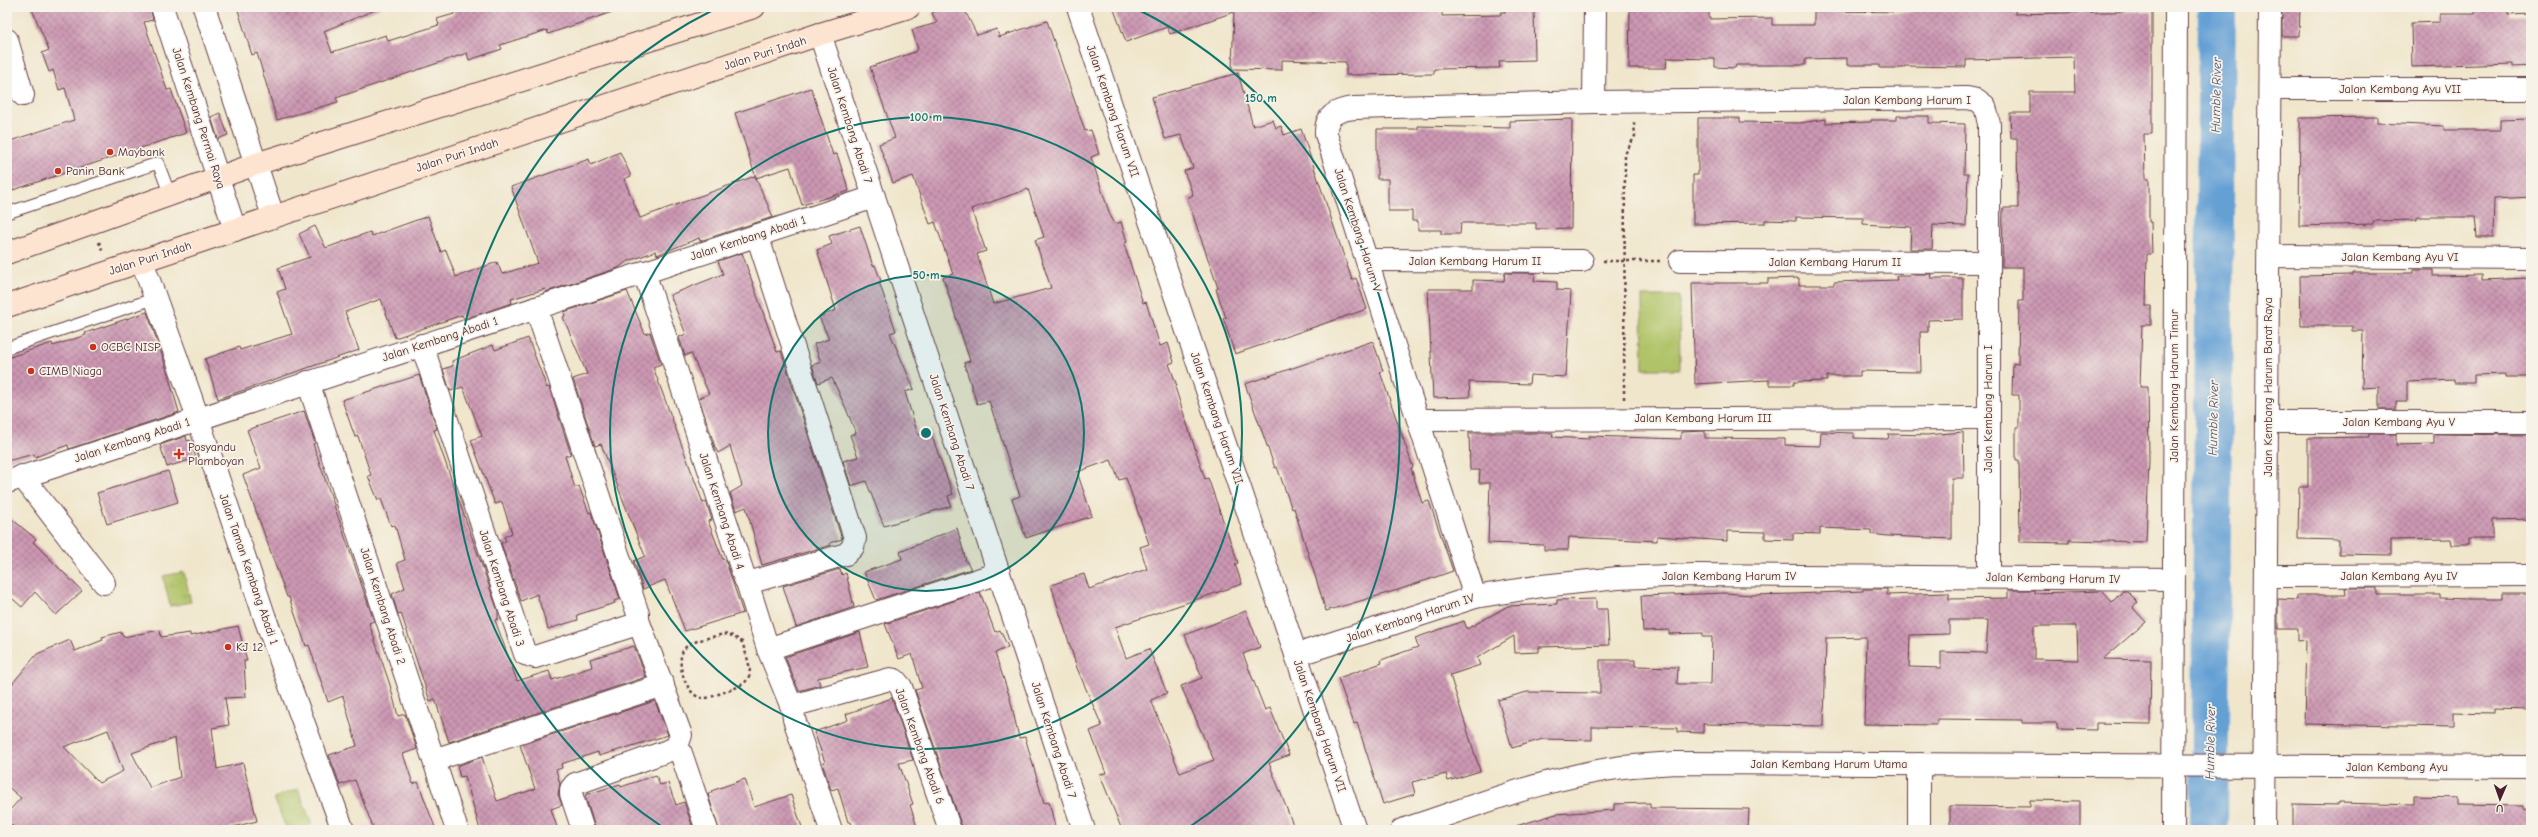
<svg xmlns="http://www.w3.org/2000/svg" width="2538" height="837" viewBox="0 0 2538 837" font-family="'Comic Neue',sans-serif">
	<defs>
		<pattern id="park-tufts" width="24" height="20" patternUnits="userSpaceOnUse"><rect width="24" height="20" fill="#b0c367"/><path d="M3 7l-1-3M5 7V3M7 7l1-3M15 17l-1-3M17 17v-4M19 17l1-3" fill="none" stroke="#99a75a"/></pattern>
		<pattern id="building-cross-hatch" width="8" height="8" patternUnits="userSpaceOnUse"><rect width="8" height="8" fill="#cc98b3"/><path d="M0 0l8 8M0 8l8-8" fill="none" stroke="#a87b92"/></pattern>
	</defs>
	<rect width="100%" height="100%" fill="#f7f3e8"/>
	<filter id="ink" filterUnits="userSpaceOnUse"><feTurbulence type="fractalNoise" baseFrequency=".025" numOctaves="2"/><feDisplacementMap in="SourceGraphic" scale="8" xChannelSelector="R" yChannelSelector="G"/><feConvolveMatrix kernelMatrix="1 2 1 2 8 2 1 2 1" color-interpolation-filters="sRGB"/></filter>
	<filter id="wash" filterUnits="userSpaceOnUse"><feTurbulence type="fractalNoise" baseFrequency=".012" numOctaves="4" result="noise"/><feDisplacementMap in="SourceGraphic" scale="16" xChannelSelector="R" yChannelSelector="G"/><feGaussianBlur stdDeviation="0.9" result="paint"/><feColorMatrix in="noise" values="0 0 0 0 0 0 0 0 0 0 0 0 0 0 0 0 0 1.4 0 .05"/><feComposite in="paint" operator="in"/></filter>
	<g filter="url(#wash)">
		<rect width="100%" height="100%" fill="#f0e6cc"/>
		<!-- built -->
		<polygon fill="#f6cfd7" points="433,808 441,830 348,830"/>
		<!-- grass -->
		<g fill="#b0c367" stroke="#7d7149">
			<polygon points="1642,296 1679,296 1680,369 1643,369"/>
			<polygon points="298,789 312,824 297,830 287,830 274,798"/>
		</g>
		<!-- park -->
		<polygon fill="url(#park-tufts)" stroke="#7d7149" points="184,572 191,602 170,606 163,576"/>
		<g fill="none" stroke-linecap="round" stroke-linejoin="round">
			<!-- river -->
			<polyline stroke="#65a0d5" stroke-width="38" points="2209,830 2217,7"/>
		</g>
		<g id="blocks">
			<!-- building -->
			<g fill="url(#building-cross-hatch)" fill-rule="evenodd">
				<polygon points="31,7 150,7 153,20 144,22 167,90 171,89 186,133 7,192 7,142 74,120 65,88 59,90 53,70 49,72 42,53 49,50"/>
				<polygon points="237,7 382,7 324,31 332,52 386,35 388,41 439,25 437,19 454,14 452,7 617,7 618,10 548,34 547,30 500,45 502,49 469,60 467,53 336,98 338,102 277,120 257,53 252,55"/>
				<path d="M943 7H963L977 35 997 29 999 37 1047 21 1085 131 1091 130 1099 154 1091 157 1110 215 1115 224 1121 222 1127 242 1124 244 1143 303 1146 302 1160 346 1168 343 1174 362 1169 364 1177 386 1175 387 1205 479 1208 478 1238 563 1235 564 1242 584 1115 627 1126 658 1149 649 1167 693 1151 700 1180 773 1214 760 1181 686 1202 678 1185 635 1246 611 1260 647 1243 654 1265 710 1270 708 1289 755 1269 763 1295 830H1122L1100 775 1106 773 1090 731 1102 726 1077 668 1051 585 1084 574 1089 589 1147 569 1140 547 1149 544 1126 478 1119 480 1111 460 1077 472 1092 516 1026 538 1012 499 1020 496 989 401 977 404 964 363 970 361 943 277 953 274 935 222 930 224 913 176 893 183 879 144 895 138 870 67 915 52 918 49 912 30 937 23 932 13ZM1028 189 1044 237 1035 240 1051 288 993 304 977 254 986 251 971 209Z"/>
				<polygon points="1113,7 1442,7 1442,16 1501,15 1501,12 1505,12 1505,7 1534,7 1535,60 1499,61 1500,68 1434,69 1434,74 1346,75 1346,62 1282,60 1282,70 1232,69 1234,12 1170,34 1167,27 1126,42"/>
				<polygon points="1630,7 1709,7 1709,19 1772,18 1772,25 1814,25 1814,11 1911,12 1911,7 2015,7 2015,14 2152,11 2152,134 2144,134 2145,179 2149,179 2149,222 2151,222 2152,254 2147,254 2146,306 2151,306 2151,325 2142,325 2140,387 2148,387 2149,459 2146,542 2069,540 2069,543 2020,542 2019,460 2016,460 2016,427 2019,427 2019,395 2012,395 2013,363 2018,364 2019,301 2023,301 2023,267 2002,267 2003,208 2018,208 2017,138 2011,138 2010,113 2030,113 2030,92 2075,92 2074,57 1966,60 1966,67 1904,66 1904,68 1880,68 1880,65 1847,65 1847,58 1805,59 1805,65 1736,65 1735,68 1715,67 1715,59 1667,58 1666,68 1629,68"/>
				<polygon points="2282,7 2300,7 2299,36 2282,36"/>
				<polygon points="2508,8 2508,15 2531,14 2531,66 2513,67 2513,64 2412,67 2411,23 2440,22 2440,14 2475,14 2475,9"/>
				<polygon points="1238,73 1253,126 1273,120 1276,128 1281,126 1284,135 1301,129 1352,280 1356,278 1367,309 1235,354 1223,318 1226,318 1216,289 1218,288 1187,198 1193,195 1184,171 1193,168 1181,135 1165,139 1152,97"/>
				<polygon points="811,88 833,155 837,154 849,191 802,205 790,167 756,178 735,113"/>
				<polygon points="220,113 228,135 218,139 211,117"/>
				<polygon points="1897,116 1929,116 1929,123 1965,124 1964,174 1968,174 1966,226 1933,225 1932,249 1910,249 1911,227 1863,224 1863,218 1796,217 1796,221 1765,220 1765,223 1693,224 1693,175 1698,175 1698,118 1740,118 1740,122 1800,123 1826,119 1826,123 1871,122 1871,120 1897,120"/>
				<polygon points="2377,117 2377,123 2444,126 2444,130 2500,130 2500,120 2531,119 2531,197 2494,199 2493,237 2477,237 2475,217 2417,217 2417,220 2373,221 2373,224 2299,226 2300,118"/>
				<polygon points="1572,119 1571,228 1536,229 1536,223 1461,223 1460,234 1441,234 1441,230 1418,230 1418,221 1412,221 1412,211 1388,211 1388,179 1377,179 1377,129 1418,129 1418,126 1510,128 1510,121"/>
				<polygon points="620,152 631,176 624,179 640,218 755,176 773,217 700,241 699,238 657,255 656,251 626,262 618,268 546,292 545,289 511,299 512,303 464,319 462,315 395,338 381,299 345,312 359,350 218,399 205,359 239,347 240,350 292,334 277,292 285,289 278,268 310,257 299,234 315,226 326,248 370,232 372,236 428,216 441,252 446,250 456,277 497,262 502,274 538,263 511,187 589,159 591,165"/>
				<polygon points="860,226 873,266 875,265 881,281 879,282 896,331 890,333 914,389 905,392 918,435 930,431 953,494 948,496 951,506 884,526 866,481 851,486 843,461 858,457 850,435 856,433 844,404 832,378 818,383 812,365 821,362 814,344 829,339 819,317 836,310 817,250 832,244 829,236"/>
				<polygon points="742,253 777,352 781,351 842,539 830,543 831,545 762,565 746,507 736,511 730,493 742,486 730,446 718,453 715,447 699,398 709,394 691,353 685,356 679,337 686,334 670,295 723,274 718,261"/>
				<polygon points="2414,270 2433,270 2433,276 2482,275 2482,280 2531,278 2531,377 2506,377 2506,374 2474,375 2474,383 2454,383 2454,380 2407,382 2407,401 2396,401 2396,410 2379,410 2379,387 2362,388 2363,331 2352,331 2352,326 2301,326 2300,276 2353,275 2353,273 2414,273"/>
				<polygon points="1505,273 1535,273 1534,281 1557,282 1557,290 1571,291 1566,377 1530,375 1529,384 1469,382 1470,397 1433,398 1428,289 1473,289 1473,280 1504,281"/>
				<polygon points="1910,274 1932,274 1931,278 1963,278 1963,319 1928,320 1928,332 1920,332 1921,372 1860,371 1860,376 1827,376 1827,381 1794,382 1794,385 1769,385 1769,380 1695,384 1692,283 1768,283 1768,279 1799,278 1799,285 1834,285 1834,282 1897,280 1896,276 1909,276"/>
				<polygon points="627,291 645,334 650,332 654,344 661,364 653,367 703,503 706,501 712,520 708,521 723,560 725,559 743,613 685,631 665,580 643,589 634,561 645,556 601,444 595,446 573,379 587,374 563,317 565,316 564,312"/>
				<polygon points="147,312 164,361 179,412 69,449 68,445 35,457 34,454 7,461 7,358 52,343 53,346 86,335 85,333"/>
				<polygon points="528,338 547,388 549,387 571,454 565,456 575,488 579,486 589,513 591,512 620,599 614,601 615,603 577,615 578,620 548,629 537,594 521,601 501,543 506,541 504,537 512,533 502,502 495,504 471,440 482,436 463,387 450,391 443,369 453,366 452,361 493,345 495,350"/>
				<polygon points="1373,341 1383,371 1380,372 1413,467 1411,468 1422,503 1429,501 1453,571 1401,589 1326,611 1294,508 1292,509 1277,467 1275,468 1245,384"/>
				<polygon points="419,375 437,429 434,430 498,611 498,619 495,620 517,681 549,671 552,680 592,667 590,659 634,646 646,677 449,742 435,699 430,701 401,613 398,614 392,594 405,588 397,563 405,560 395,525 391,526 381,499 378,500 368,476 371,475 358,436 355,437 342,400"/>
				<polygon points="304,411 315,443 313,444 374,621 369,623 390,685 398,716 405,714 417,749 403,754 413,784 418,782 436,830 374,830 355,780 340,785 329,755 357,746 343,696 328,702 309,645 306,646 289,597 287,597 243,475 261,468 247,430"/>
				<polygon points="1705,431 1705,438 1785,439 1785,445 1820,446 1821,432 1854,433 1854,438 1888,439 1889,434 1927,435 1963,432 1964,478 1952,478 1952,539 1888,536 1871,534 1871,530 1820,528 1820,534 1793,533 1793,540 1765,539 1765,532 1727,531 1727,541 1657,536 1657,541 1569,537 1568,550 1544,550 1544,545 1488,543 1490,483 1479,483 1480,470 1470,470 1469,433 1553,433 1552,437 1589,439 1589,436 1681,439 1681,432"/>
				<polygon points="2369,434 2396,434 2396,445 2434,444 2434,434 2531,435 2531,519 2492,520 2492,539 2469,539 2469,545 2452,545 2451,539 2391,540 2391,555 2339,554 2339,540 2298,539 2299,487 2308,487 2308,438 2369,437"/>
				<polygon points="186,436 187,441 190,440 196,458 167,467 160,445"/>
				<polygon points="168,471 178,502 107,524 97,493"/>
				<polygon points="7,515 36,539 33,542 82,591 56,615 35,592 22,607 7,594"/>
				<polygon points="957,528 966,561 971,569 876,600 864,572 902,559 900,552"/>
				<polygon points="840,569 842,575 846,573 854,607 796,627 783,586"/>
				<polygon points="2345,588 2377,588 2377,595 2440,595 2440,598 2467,599 2502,599 2502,594 2531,594 2529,710 2494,709 2494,713 2453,712 2453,727 2304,724 2306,640 2298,641 2298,629 2278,629 2278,599 2297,600 2297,595 2346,595"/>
				<path d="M1863 589H1887V595L1949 593V599L2008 598V590H2034V593L2102 591 2112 602 2123 591H2127L2138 602 2133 608 2146 622 2103 659 2151 660 2150 724 2096 723V730L2057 729V723H2022V720L1937 719V725L1864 724 1866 637 1826 638 1824 726 1703 724V733L1677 732V728L1592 727V740L1543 739 1512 748 1498 700 1527 692 1600 693V660H1635V666L1678 667 1677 684H1711L1712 637H1703V633L1669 634V630L1643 631 1641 596 1726 593 1751 595 1795 594 1863 591ZM1949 620H1988L1986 653 1941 652V668L1909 667 1910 635 1949 634ZM2034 626H2077L2078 660 2034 659Z"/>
				<polygon points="980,592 995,632 1000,630 1008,647 995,653 1010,698 1019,738 1025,737 1044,803 1049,802 1056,830 963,830 915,690 922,688 912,654 899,659 885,624"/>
				<polygon points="1596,599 1596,609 1607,609 1609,645 1539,647 1539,652 1515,653 1514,636 1477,658 1480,665 1450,675 1480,771 1448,781 1446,774 1412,782 1415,794 1383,804 1357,723 1354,724 1338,678 1382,663 1381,660 1418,647 1415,638 1464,621 1467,629 1508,606 1557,604 1557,600"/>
				<path d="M238 626 247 661H244L246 697 225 698 229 725 212 728 217 769 243 763 257 821 229 828V830H18L7 821V813L21 798 7 786V690L37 654 70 640 75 651 103 640 102 637 121 632 123 637 160 630 161 637 190 633V636ZM108 730 123 771 99 783 64 747ZM175 738 180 777 150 788 132 753Z"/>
				<polygon points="860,632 868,667 818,678 820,685 799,691 785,657"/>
				<polygon points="892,698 913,760 899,763 913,804 910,805 918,830 854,830 851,822 848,822 838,788 831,790 822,763 825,762 814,732 848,720 846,714"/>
				<polygon points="655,701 668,735 599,756 598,752 561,764 562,768 556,770 560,784 558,794 562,805 551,809 558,830 480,830 465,776 460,777 457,766 482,757 497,801 535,789 520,745"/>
				<polygon points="656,775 660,785 668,783 676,805 684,802 693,828 686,830 606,830 604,826 595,828 585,795 620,784 621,787"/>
				<polygon points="745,779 754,807 791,795 803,830 719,830 708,794 712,793 711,791"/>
				<polygon points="2415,796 2458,797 2458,805 2524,806 2524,809 2531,810 2531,830 2293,830 2293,804 2339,805 2339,803 2415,805"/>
				<polygon points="2030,800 2080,801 2080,830 1950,830 1950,806 2030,807"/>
				<polygon points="1650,803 1650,808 1749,809 1748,830 1517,830 1516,826 1556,814 1614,810 1614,804"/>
			</g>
		</g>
	</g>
	<g filter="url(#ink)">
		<use href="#blocks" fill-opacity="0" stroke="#633d43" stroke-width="1"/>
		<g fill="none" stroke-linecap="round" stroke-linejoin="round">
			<defs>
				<g id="service">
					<polyline points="7,213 158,163 170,195"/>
					<polyline points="7,348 156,298"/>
				</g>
				<g id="minor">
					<polyline points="162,7 235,230"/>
					<polyline points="204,7 273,216"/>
					<polyline points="1078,7 1355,830"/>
					<polyline points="1595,7 1594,102 1967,98 1977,100 1985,106 1989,124 1989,577"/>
					<polyline points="820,34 1084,830"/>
					<polyline points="7,40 23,95"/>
					<polyline points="2270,89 2531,89"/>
					<polyline points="2269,256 2531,258"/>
					<polyline points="1368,260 1582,261"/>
					<polyline points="142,261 191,398 265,618 343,830"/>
					<polyline points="1680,261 1989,262"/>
					<polyline points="644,272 745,579 755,581 846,554 853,547 855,538 757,235"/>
					<polyline points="422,345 525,654 535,657 634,625 638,620 638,614 536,308"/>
					<polyline points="308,382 457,830"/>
					<polyline points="1419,420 1988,418"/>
					<polyline points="2267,422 2531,422"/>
					<polyline points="22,476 104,583"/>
					<polyline points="7,482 874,197"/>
					<polyline points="2266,576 2531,575"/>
					<polyline points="747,582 768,649 793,710"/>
					<path d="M1475 597 1326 134C1325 115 1337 110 1354 108L1594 102"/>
					<polyline points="638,620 681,735 676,749"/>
					<polyline points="768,649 999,573"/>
					<polyline points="1296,655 1475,597 1542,586 1618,578 1694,575 2173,579"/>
					<polyline points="434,760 663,685"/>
					<polyline points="1919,764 1919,830"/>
					<polyline points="583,830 571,794 571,789 575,784 673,749 681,753 707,830"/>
					<polyline points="831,830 794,719 793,710 799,704 890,679 895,680 901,687 950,830"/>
					<path d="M1402 830C1475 806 1547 777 1623 767 1640 765 1658 764 1675 763L2531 767"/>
					<polyline points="2173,830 2176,7"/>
					<polyline points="2264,830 2270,7"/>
				</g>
				<g id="secondary">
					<polyline points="7,253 256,164 754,7"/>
					<polyline points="7,306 820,34 909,7"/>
				</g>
			</defs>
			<!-- service casing -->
			<use href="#service" stroke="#633d43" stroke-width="13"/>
			<!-- minor casing -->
			<use href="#minor" stroke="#633d43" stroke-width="24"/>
			<!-- secondary casing -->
			<use href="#secondary" stroke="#633d43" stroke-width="24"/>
			<!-- path -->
			<g stroke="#633d43" stroke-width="2.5" stroke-dasharray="3 3" stroke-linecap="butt">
				<polyline points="99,242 103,253"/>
				<polyline points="1603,261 1660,261"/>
				<polyline points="1624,399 1625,154 1635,136 1634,122"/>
				<path d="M724 634 733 636 742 642C753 675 757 682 721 693 714 696 705 700 698 697 684 690 674 657 686 647 694 640 713 637 724 634Z"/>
			</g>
			<!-- service -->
			<use href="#service" stroke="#fff" stroke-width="11"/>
			<!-- minor -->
			<use href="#minor" stroke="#fff" stroke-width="22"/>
			<!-- secondary -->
			<use href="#secondary" stroke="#fde4d1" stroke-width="22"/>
		</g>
	</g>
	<!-- distance rings -->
	<circle cx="926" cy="433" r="158" fill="#0f766e" fill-opacity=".12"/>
	<g fill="none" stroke="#0f766e" stroke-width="2">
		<circle cx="926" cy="433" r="158"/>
		<circle cx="926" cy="433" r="316"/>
		<path d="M664 828A474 474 0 0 1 715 9M1137 9A474 474 0 0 1 1188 828"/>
	</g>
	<!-- markers -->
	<g fill="#c8321e" stroke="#f7f3e8" stroke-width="1.5">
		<circle cx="110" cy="152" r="4"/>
		<circle cx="58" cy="171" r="4"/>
		<circle cx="93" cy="347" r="4"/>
		<circle cx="31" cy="371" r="4"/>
		<path d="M177 448h4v4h4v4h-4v4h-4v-4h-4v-4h4z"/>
		<circle cx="228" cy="647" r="4"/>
	</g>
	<g text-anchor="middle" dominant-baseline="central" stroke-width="3.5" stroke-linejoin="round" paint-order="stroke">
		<!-- street labels -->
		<g font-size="12" fill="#4a1f2b" stroke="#f7f3e8">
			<text transform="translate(765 53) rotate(-18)">Jalan Puri Indah</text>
			<text x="2400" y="89">Jalan Kembang Ayu VII</text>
			<text x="1907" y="100">Jalan Kembang Harum I</text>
			<text transform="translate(1113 111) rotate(71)">Jalan Kembang Harum VII</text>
			<text transform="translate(199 118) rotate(72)">Jalan Kembang Permai Raya</text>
			<text transform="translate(850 125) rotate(72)">Jalan Kembang Abadi 7</text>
			<text transform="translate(457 155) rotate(-18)">Jalan Puri Indah</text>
			<text transform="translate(1358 230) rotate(72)">Jalan Kembang Harum V</text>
			<text transform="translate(748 238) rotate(-18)">Jalan Kembang Abadi 1</text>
			<text x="2400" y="257">Jalan Kembang Ayu VI</text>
			<text transform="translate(150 258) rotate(-18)">Jalan Puri Indah</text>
			<text x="1475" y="261">Jalan Kembang Harum II</text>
			<text x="1835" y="262">Jalan Kembang Harum II</text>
			<text transform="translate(440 339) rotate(-18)">Jalan Kembang Abadi 1</text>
			<text transform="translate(2174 386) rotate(-90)">Jalan Kembang Harum Timur</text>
			<text transform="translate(2268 387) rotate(-90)">Jalan Kembang Harum Barat Raya</text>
			<text transform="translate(1988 409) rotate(-90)">Jalan Kembang Harum I</text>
			<text transform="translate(1217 418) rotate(71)">Jalan Kembang Harum VII</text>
			<text x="1703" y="418">Jalan Kembang Harum III</text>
			<text x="2399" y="422">Jalan Kembang Ayu V</text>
			<text transform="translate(952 432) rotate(72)">Jalan Kembang Abadi 7</text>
			<text transform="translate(132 440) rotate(-18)">Jalan Kembang Abadi 1</text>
			<text transform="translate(722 511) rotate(72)">Jalan Kembang Abadi 4</text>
			<text transform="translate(249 569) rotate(71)">Jalan Taman Kembang Abadi 1</text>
			<text x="1729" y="576">Jalan Kembang Harum IV</text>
			<text x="2399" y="576">Jalan Kembang Ayu IV</text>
			<text transform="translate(2053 578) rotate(1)">Jalan Kembang Harum IV</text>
			<text transform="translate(502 588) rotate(72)">Jalan Kembang Abadi 3</text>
			<text transform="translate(383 606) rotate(72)">Jalan Kembang Abadi 2</text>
			<text transform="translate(1410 618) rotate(-18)">Jalan Kembang Harum IV</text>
			<text transform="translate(1320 726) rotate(71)">Jalan Kembang Harum VII</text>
			<text transform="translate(1054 740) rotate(72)">Jalan Kembang Abadi 7</text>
			<text transform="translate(920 746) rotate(70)">Jalan Kembang Abadi 6</text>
			<text x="1829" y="764">Jalan Kembang Harum Utama</text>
			<text x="2397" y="767">Jalan Kembang Ayu</text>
		</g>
		<!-- poi labels -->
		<g font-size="12" fill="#4a1f2b" stroke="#f7f3e8" text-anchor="start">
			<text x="118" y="152">Maybank</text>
			<text x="66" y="171">Panin Bank</text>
			<text x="101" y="347">OCBC NISP</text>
			<text x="39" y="371">CIMB Niaga</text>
			<text x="188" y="447">Posyandu<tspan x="188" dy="14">Plamboyan</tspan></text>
			<text x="236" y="647">KJ 12</text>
		</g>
		<!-- water labels -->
		<g font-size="13" font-style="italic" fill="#55536f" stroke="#f7f3e8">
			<text transform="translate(2216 95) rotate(-89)">Humble River</text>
			<text transform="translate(2213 418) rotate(-89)">Humble River</text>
			<text transform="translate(2210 742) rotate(-89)">Humble River</text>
		</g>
	</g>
	<circle cx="926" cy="433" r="6" fill="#0f766e" stroke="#f7f3e8" stroke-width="2"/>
	<g font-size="12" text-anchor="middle" font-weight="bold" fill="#0f766e" stroke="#f7f3e8" stroke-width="3.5" stroke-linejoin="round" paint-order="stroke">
		<text x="1261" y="102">150 m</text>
		<text x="926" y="121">100 m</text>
		<text x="926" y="279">50 m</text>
	</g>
	<!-- margin -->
	<rect width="2538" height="837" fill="none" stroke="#f7f3e8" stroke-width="24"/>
	<!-- north arrow -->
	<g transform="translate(2500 799) rotate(182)" stroke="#f7f3e8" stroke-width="3" paint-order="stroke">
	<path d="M0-3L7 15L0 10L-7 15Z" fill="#4a1f2b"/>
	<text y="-6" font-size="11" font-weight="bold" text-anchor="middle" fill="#4a1f2b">U</text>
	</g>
</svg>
